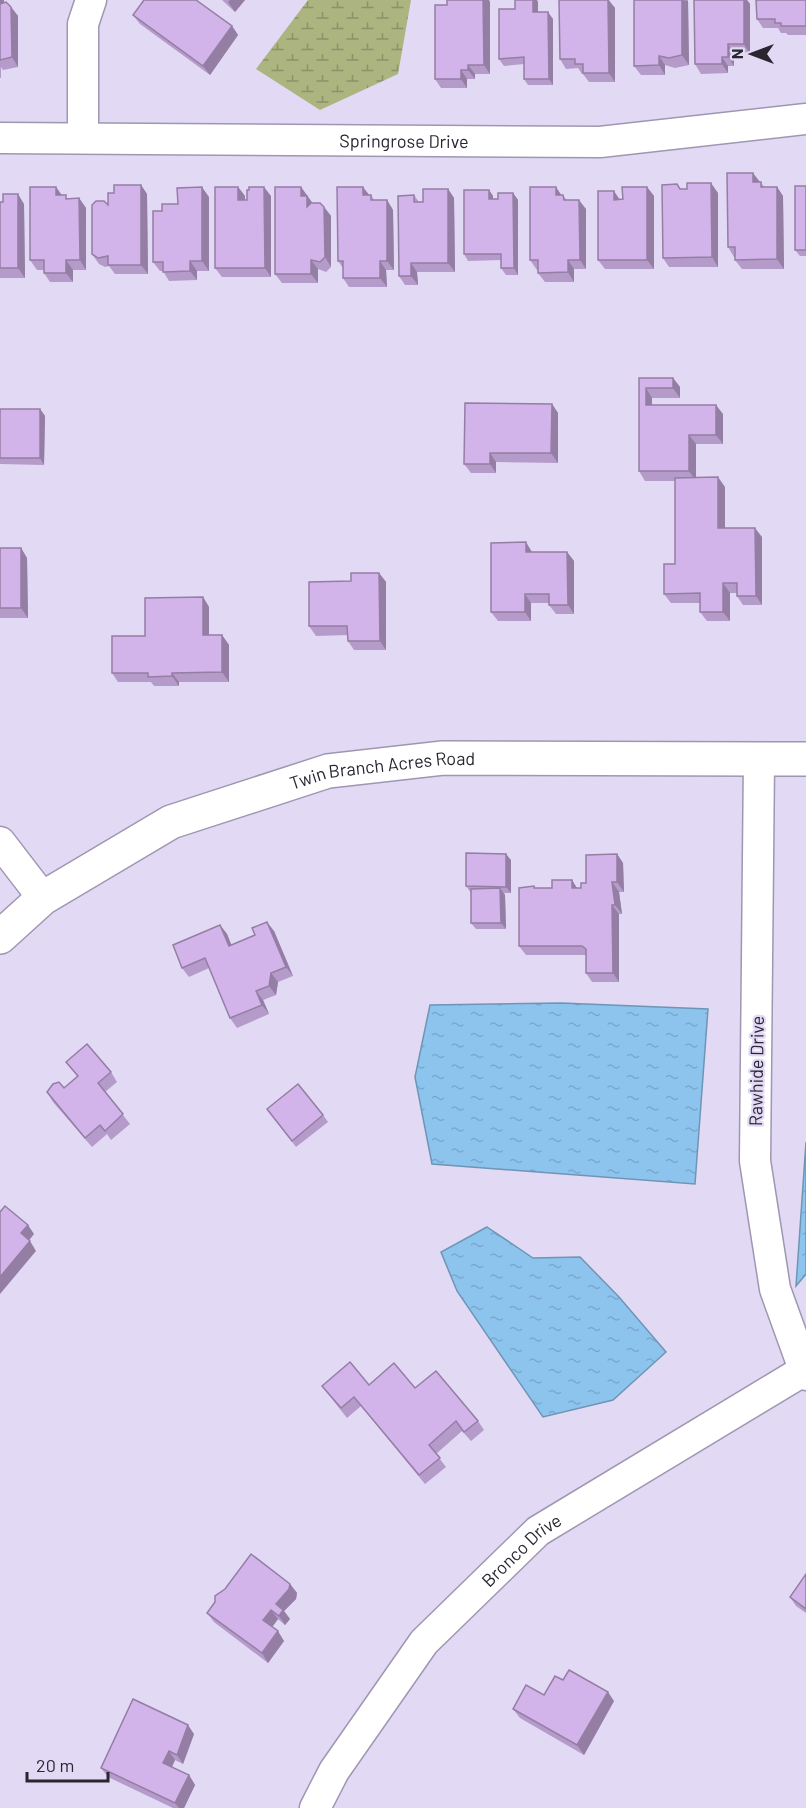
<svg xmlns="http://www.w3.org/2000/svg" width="806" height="1808" viewBox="0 0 806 1808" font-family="Barlow,sans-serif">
	<defs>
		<pattern id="wetland-marsh" width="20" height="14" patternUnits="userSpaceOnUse" patternTransform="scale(1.5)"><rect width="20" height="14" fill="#acb480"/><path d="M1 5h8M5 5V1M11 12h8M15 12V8" fill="none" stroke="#8c9269"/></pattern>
		<pattern id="water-ripples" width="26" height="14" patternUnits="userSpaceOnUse" patternTransform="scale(1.5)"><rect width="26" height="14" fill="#8dc4ee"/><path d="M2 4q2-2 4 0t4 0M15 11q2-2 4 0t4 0" fill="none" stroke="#7aa8cd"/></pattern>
	</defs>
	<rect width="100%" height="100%" fill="#e2d9f5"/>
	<!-- wetland -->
	<polygon fill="url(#wetland-marsh)" points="308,0 411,0 398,74 320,110 256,69"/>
	<!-- water -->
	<g fill="url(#water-ripples)" stroke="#6f95b5" stroke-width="1.5">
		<polygon points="561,1003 708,1009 695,1184 432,1164 415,1077 430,1005"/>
		<polygon points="806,1142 806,1274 796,1286"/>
		<polygon points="487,1227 533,1258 580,1257 619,1297 666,1352 613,1400 543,1417 457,1291 441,1252"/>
	</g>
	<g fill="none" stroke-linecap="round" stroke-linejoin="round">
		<defs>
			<g id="street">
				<polyline points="83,137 83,24 91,0"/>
				<path id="s1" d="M0 138 600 142 806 119"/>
				<polyline points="759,759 755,1161 775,1289 806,1375"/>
				<polyline points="0,842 43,898"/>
				<path id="s2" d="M315 1808 334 1771 424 1642 538 1531 803 1371"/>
			</g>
			<g id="secondary">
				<path id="s3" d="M0 937 43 898 171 822 328 771 443 758 806 759"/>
			</g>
		</defs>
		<!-- street casing -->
		<use href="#street" stroke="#9f97b1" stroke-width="33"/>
		<!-- secondary casing -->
		<use href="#secondary" stroke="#9f97b1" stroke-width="36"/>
		<!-- street -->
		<use href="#street" stroke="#fff" stroke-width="30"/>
		<!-- secondary -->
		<use href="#secondary" stroke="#fff" stroke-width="33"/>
	</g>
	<!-- wall -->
	<g fill="#b59bc9">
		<polygon points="0,0 11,7 18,16 18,67 3,70 1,67 1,78 0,78"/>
		<polygon points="222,0 245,0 235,12"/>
		<polygon points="559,0 609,0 615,8 615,82 589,82 583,74 582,74 578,68 566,69 560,59"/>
		<polygon points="634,0 688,0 689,65 675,68 665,65 665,75 641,75 634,66"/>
		<polygon points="694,0 747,0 750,4 750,54 734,54 734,66 728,66 728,73 701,74 695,64"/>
		<polygon points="806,0 806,35 788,35 786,33 781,33 778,28 763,28 757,19"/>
		<polygon points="490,2 490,74 475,74 475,79 467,79 467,88 441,88 435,79"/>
		<polygon points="538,2 538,12 553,19 553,85 528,85 524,79 524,64 504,66 499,59 515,9"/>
		<polygon points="133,15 232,26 238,35 210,75 140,24"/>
		<polygon points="760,182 761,182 764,187 777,187 783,196 784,269 742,269 735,260 735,257 734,257 728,247"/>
		<polygon points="677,184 680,189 718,193 718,267 669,267 663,258"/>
		<polygon points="141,185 147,194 148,274 115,274 109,266 105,267 99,264 92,254 108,205 114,193"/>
		<polygon points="806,186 806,256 800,256 795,250"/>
		<polygon points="56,187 62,195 68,199 79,198 86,208 86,270 73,270 73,282 50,282 44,273 44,270 37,270 30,260"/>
		<polygon points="238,187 245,196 245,200 271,196 271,277 222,277 215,268"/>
		<polygon points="301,187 312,203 324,207 331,216 331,267 326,272 318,269 318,283 282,283 275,274"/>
		<polygon points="647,187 654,196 654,269 605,269 598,260 620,199 623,199"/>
		<polygon points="448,189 454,198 455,272 417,272 418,285 405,285 399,276 414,195 419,202 423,202"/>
		<polygon points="489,190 493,196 493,199 498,199 513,193 518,200 518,275 506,275 501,268 501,260 468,261 464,254"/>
		<polygon points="369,195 371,195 374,200 387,200 393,210 394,270 386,270 387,287 349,287 343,278 343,268 338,261"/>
		<polygon points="562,195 567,200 586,209 586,269 574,269 574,282 545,282 538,273 538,270 537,270 530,260"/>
		<polygon points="209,197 209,271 197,271 197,280 169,281 163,271 160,271 153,262 162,211 178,204"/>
		<polygon points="0,202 24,204 25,278 0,278"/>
		<polygon points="639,378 673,378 680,387 680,398 652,398 652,405 723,414 723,444 696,444 696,477 725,487 725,528 762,537 762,605 743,605 737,596 737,593 730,593 730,621 707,621 700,612 700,603 671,603 664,594 675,564 675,481 645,481 639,471"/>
		<polygon points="552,404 558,413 558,463 496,462 496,473 471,473 464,464"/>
		<polygon points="0,409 40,409 45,416 44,465 0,464"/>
		<polygon points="0,548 21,548 27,558 28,618 0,618"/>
		<polygon points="532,552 567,552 574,561 574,614 556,614 549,605 549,603 531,603 531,621 498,621 491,612"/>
		<polygon points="379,573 386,582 386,650 354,650 348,641 348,635 316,636 309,626 351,581"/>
		<polygon points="203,597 209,607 209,635 222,635 229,645 229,682 179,682 179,686 154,686 151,682 118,682 112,673 145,636"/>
		<polygon points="617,854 623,863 624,892 619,892 622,914 619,914 619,982 592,982 586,973 586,955 526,955 519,946 536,888 552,888 572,880 577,888 581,888"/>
		<polygon points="511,860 511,893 504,893 505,895 506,929 476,929 471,923 471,893 466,886"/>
		<polygon points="220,925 227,934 231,945 274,931 293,976 278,982 276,995 263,1000 269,1014 237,1028 230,1018 209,968 189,977 182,968"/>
		<polygon points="66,1062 111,1072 117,1082 105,1092 130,1124 111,1140 107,1134 92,1147 53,1102 47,1092 64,1088 77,1076"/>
		<polygon points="267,1109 323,1115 328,1122 296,1147"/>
		<polygon points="369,1385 415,1388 478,1421 484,1430 471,1441 462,1431 436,1454 446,1467 425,1484 361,1406 347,1418 322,1386"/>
		<polygon points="806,1574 806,1613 796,1606 790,1597"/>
		<polygon points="290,1584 297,1593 296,1599 284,1611 290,1619 285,1625 278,1619 272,1627 284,1641 268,1663 214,1622 207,1613 225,1589"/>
		<polygon points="563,1680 614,1701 584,1755 520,1718 513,1709 544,1695"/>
		<polygon points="194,1734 183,1764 175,1760 172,1767 189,1775 195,1785 184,1808 173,1808 108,1777 101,1768"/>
	</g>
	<!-- shaded-wall -->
	<g fill="#947ea4">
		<polygon points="0,0 4,0 4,14 0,8"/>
		<polygon points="230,0 245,0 235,12 228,2"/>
		<polygon points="483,0 489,0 490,2 490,74 484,65"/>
		<polygon points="533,0 537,0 538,2 538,19 533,12"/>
		<polygon points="608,0 615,8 615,82 609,73"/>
		<polygon points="682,0 688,1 689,65 682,55"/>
		<polygon points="744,0 747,0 750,4 750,54 744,44"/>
		<polygon points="11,7 18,16 18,67 12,57"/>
		<polygon points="548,12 553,19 553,85 549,79"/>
		<polygon points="232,26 238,35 210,75 203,66"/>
		<polygon points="728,44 734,54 734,66 728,57"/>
		<polygon points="659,56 665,65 665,75 659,65"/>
		<polygon points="722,57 728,66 728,73 722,64"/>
		<polygon points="468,65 475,74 475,79 468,70"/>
		<polygon points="461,70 467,79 467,88 461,79"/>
		<polygon points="753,173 760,182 753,182"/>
		<polygon points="711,183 718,193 718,267 712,257"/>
		<polygon points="141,185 147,194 148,274 141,265"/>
		<polygon points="56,187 62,196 56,195"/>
		<polygon points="202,187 209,197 209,271 202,261"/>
		<polygon points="238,187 245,196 245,209 238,200"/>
		<polygon points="264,187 271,196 271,277 265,268"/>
		<polygon points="301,187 314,205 314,216 301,196"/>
		<polygon points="363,187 370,196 363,195"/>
		<polygon points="556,187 562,196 556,195"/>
		<polygon points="647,187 654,196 654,269 647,260"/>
		<polygon points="777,187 783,196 784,269 777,259"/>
		<polygon points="448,189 454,198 455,272 448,263"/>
		<polygon points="489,190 493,196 493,205 489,199"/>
		<polygon points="614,191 620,200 614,200"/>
		<polygon points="513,193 518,200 518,275 514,268"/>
		<polygon points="18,194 24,204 25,278 18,268"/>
		<polygon points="79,198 86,208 86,270 80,260"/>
		<polygon points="387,200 393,210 394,270 387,261"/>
		<polygon points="579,200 586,209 586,269 580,260"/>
		<polygon points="324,207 331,216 331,267 325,257"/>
		<polygon points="66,260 73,270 73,282 66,273"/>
		<polygon points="311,260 318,269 318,283 311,274"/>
		<polygon points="568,260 574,269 574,282 568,272"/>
		<polygon points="190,261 197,271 197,280 190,271"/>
		<polygon points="380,261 386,270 387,287 380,278"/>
		<polygon points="411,263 417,272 418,285 411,276"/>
		<polygon points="673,378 680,387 680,398 673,388"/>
		<polygon points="646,388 652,398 652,414 646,405"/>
		<polygon points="552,404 558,413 558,463 551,453"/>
		<polygon points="716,405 723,414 723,444 716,435"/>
		<polygon points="40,409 45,416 44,465 40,458"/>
		<polygon points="689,435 696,444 696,481 689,471"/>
		<polygon points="490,453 496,462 496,473 490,464"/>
		<polygon points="718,477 725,487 725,537 718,528"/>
		<polygon points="755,528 762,537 762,605 756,596"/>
		<polygon points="526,542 532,552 532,562 526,552"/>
		<polygon points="21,548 27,558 28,618 21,608"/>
		<polygon points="567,552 574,561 574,614 568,605"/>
		<polygon points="379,573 386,582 386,650 380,641"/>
		<polygon points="723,583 730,593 730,621 723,612"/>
		<polygon points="525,594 531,603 531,621 525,612"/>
		<polygon points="203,597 209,607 209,645 203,635"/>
		<polygon points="222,635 229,645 229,682 222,672"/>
		<polygon points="172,673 179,682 179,686 172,676"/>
		<polygon points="506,854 511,860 511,893 506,887"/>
		<polygon points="617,854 623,863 624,892 617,882"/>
		<polygon points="572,880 578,890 572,888"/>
		<polygon points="612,882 619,892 622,914 615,905"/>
		<polygon points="500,888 505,895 506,929 501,923"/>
		<polygon points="612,905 619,914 619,982 613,973"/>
		<polygon points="267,922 274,931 293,976 286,967"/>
		<polygon points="220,925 227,934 236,956 229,946"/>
		<polygon points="271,973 278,982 276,995 269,986"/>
		<polygon points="256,991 263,1000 269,1014 262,1005"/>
		<polygon points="28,1225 34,1234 27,1243 21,1233"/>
		<polygon points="30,1241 36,1251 0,1294 0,1277"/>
		<polygon points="290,1584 297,1593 296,1599 284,1611 290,1619 285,1625 279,1616 276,1604"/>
		<polygon points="271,1610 278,1619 270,1630 263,1620"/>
		<polygon points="278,1631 284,1641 268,1663 262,1653"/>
		<polygon points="608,1692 614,1701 584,1755 577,1745"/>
		<polygon points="188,1725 194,1734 183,1764 177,1755"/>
		<polygon points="169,1751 175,1760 169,1773 163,1763"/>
		<polygon points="189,1775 195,1785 184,1808 179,1808 175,1803"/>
	</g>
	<!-- building -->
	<g fill="#d3b4ea" stroke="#947ea4" stroke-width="1.5">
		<polygon points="144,0 196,0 232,26 203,66 133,15"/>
		<polygon points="447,0 483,0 484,65 468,65 468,70 461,70 461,79 435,79 435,5 447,5"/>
		<polygon points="515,0 533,0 533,12 548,12 549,79 524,79 524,57 499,59 499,9 515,9"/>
		<polygon points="559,0 608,0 609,73 583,73 583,64 575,64 575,59 560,59"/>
		<polygon points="634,0 682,0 682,55 669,58 659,56 659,65 634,66"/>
		<polygon points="694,0 744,0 744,44 728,44 728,57 722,57 722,64 695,64"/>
		<polygon points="756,0 806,0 806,26 781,26 781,23 775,23 775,19 757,19"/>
		<polygon points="6,2 11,7 12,57 0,60 0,4"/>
		<polygon points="727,173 753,173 753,182 761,182 761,187 777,187 777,259 735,260 735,247 728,247"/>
		<polygon points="687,183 711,183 712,257 663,258 662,185 677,184 680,189 687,189"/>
		<polygon points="114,185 141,185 141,265 108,265 108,256 98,258 92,254 92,205 96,201 104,201 108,205 108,193 114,193"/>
		<rect x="795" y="186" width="11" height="64"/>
		<polygon points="30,187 56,187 56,195 66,195 66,199 79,198 80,260 66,260 66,273 44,273 44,260 30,260"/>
		<polygon points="202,187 202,261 190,261 190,271 163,272 163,262 153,262 153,211 162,211 162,204 178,204 177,188"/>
		<polygon points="215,187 238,187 238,200 247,200 247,190 249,190 249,187 264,187 265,268 215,268"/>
		<polygon points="275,187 301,187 301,196 307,196 307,207 311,203 320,203 324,207 325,257 320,262 311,260 311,274 275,274"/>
		<polygon points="337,187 363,187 363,195 371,195 371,200 387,200 387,261 380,261 380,278 343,278 343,261 338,261"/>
		<polygon points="530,187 556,187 556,195 563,195 564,200 579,200 580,260 568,260 568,272 538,273 538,260 530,260"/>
		<polygon points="622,187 647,187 647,260 598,260 598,191 614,191 614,200 623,199"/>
		<polygon points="423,189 448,189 448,263 411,263 411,276 399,276 398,196 414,195 414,202 423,202"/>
		<polygon points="464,190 489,190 489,199 498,199 498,193 513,193 514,268 501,268 501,254 464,254"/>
		<polygon points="3,194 18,194 18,268 0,268 0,202 3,202"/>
		<polygon points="639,378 673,378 673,388 646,388 646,405 716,405 716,435 689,435 689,471 639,471"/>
		<polygon points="465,403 552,404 551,453 490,453 490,464 464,464"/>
		<rect x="0" y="409" width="40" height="49"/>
		<polygon points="718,477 718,528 755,528 756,596 737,596 737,583 723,583 723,612 700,612 700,593 664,594 664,564 675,564 675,478"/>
		<polygon points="526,542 526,552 567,552 568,605 549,605 549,594 525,594 525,612 491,612 491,543"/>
		<rect x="0" y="548" width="21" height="60"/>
		<polygon points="351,573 379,573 380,641 348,641 347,626 309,626 309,582 351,581"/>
		<polygon points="203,597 203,635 222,635 222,672 172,673 172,676 148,677 148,673 112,673 112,636 145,636 145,598"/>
		<polygon points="466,853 506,854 506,887 466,886"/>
		<polygon points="617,854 617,882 612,882 615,905 612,905 613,973 586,973 586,949 582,946 519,946 519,888 534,886 534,888 552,888 552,880 572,880 572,888 581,888 581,883 586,883 586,855"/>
		<polygon points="500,888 501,923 471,923 471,889"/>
		<polygon points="267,922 286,967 271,973 269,986 256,991 262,1005 230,1018 205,958 182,968 173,945 220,925 229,946 255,935 252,928"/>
		<polygon points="87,1044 111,1072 98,1083 123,1114 105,1131 100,1125 85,1138 47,1092 53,1084 59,1082 64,1088 78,1076 66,1062"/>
		<polygon points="298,1084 323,1115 292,1141 267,1109"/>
		<polygon points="5,1206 28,1225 21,1233 30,1241 0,1277 0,1212"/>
		<polygon points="350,1362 369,1385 394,1363 415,1388 436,1371 478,1421 464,1432 456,1421 429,1445 440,1458 419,1475 354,1397 341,1408 322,1386"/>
		<polygon points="251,1554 290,1584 289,1589 276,1604 283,1610 279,1616 271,1610 263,1620 278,1631 262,1653 207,1613 215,1602 215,1596 225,1589"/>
		<polygon points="806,1574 806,1609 790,1597"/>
		<polygon points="569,1670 608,1692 577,1745 513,1709 526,1685 544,1695 555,1676 563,1680"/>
		<polygon points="133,1699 188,1725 177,1755 169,1751 163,1763 189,1775 175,1803 101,1768"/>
	</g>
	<g text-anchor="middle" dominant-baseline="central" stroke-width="4.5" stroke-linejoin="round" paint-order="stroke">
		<!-- street labels -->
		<g font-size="18" fill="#2a2631" stroke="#e2d9f5">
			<text stroke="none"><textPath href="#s1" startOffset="404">Springrose Drive</textPath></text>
			<text stroke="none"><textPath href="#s3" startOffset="426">Twin Branch Acres Road</textPath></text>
			<text transform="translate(756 1071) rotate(-89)">Rawhide Drive</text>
			<text stroke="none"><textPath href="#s2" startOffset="333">Bronco Drive</textPath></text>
		</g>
	</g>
	<!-- north arrow -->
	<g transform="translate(752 54) rotate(270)" stroke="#e2d9f5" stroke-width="4.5" paint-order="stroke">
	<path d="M0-4.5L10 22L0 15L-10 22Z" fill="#2a2631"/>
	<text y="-9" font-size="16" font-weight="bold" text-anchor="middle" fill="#2a2631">N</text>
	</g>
	<!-- scale -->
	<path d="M27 1772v9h81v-9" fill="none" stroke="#2a2631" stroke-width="3"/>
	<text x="36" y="1772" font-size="18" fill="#2a2631" stroke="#e2d9f5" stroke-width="4.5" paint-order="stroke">20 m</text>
</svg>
